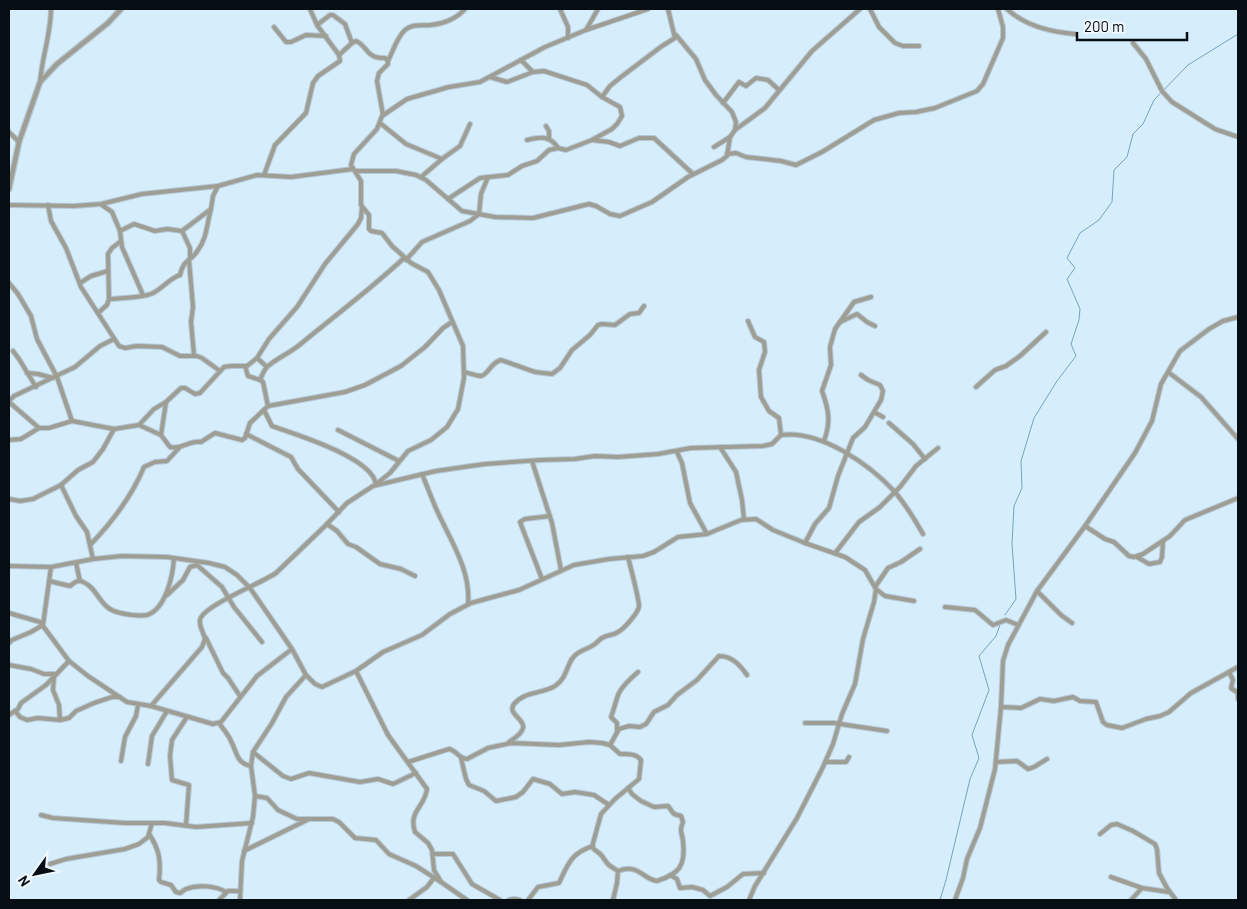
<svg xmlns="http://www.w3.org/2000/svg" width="1247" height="909" viewBox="0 0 1247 909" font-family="Barlow,sans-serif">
	<rect width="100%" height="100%" fill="#d6edfc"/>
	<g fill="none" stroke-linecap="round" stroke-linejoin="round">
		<!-- stream -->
		<g stroke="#73a3c2" stroke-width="1">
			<polyline points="1005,615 1016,599 1012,544 1014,506 1022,488 1021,461 1034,418 1057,381 1076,356 1071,344 1079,320 1080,309 1067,279 1075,268 1067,258 1080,233 1099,220 1112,202 1114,170 1127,157 1133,134 1143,124 1154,100 1188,65 1238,34"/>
			<polyline points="940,900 946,880 970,779 979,758 972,735 989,690 979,656 996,636 1000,625"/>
		</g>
		<defs>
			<g id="minor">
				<polyline points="560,9 568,27 568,38"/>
				<polyline points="870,9 879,27 895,43 903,46 919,46"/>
				<path d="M1007 9C1025 26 1050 32 1075 34"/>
				<polyline points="317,25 330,15 333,15 345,24 352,43"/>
				<polyline points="274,27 286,42 291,42 306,35 326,36"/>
				<polyline points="586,30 598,9"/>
				<polyline points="676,35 696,59 705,80 716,95 732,112 736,122 735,130"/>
				<polyline points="1133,43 1146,59 1162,91 1172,102 1215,129 1238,137"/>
				<path d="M339 55 352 43 356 41C368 46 366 59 385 58L388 61V64L379 73 377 81 383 115"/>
				<polyline points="521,60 533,72"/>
				<path d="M388 61C393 51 397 37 405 30 413 23 422 26 431 25 444 24 457 18 465 9"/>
				<path d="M40 82C42 57 51 33 51 9"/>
				<polyline points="602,97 610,86 621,77 662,46 675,38 668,9"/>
				<polyline points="723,103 739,82 746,86 756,78 768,80 779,90"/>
				<polyline points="380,123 406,144 442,159"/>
				<polyline points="546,126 549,131 549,138"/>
				<polyline points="9,132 19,142"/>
				<path d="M527 140C540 137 550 135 558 148"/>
				<polyline points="592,140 609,142 620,146 639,138 654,138 693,174"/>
				<polyline points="714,147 730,137"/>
				<polyline points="727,154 736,153 746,157 781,161 796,165 822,152 874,120 899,113 916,112 935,108 977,91 983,84 1003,38 1003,27 998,9"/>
				<polyline points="355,171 396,171 416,175 426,180 462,211 495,217 533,218 589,204 596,206 610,214 620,216 652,202 688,177 722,160 727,156 730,137 735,130 765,108 812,51 860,9"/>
				<polyline points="264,175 275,145 306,113 313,83 318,76 340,61 339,55 317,25 310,9"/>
				<polyline points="421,177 442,159 460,146 470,124"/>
				<polyline points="448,199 480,178 508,175 522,166 537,161 549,150 558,148 566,150 592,140 612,129 617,124 622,116 620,107 602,97 587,85 544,71 533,72 507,82 490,77"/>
				<polyline points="9,205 74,206 101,204 142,194 218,186 257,175 291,177 353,169"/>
				<polyline points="48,205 51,221 66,248 81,287 119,346 125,348 137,346 162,347 180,356 197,356 202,358 220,371"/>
				<polyline points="102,205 112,212 120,231 134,224 155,231 167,229 182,231 211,209 213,196 218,186"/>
				<polyline points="120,231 122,247 143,295"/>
				<polyline points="182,231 190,248 190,258"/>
				<polyline points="189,260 193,307 191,322 194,355"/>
				<polyline points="406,260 422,242 470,221 479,214 481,194 488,177"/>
				<polyline points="9,283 18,294 31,316 37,339 57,377 72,421"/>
				<polyline points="80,283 91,276 108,271"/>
				<path d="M109 299C121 298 143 298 153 293 163 288 170 278 180 275 184 258 190 263 198 250 207 238 207 223 211 209"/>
				<polyline points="98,313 107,305 109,299 108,254 112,248 121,241"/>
				<polyline points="748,321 755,337 764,342 765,352 759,370 761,397 769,411 779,418 781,435"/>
				<polyline points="840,322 857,314 867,322 875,326"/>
				<polyline points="13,351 19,359 36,387"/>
				<polyline points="257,358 267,367"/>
				<polyline points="245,366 248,376 260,380 263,382 268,406"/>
				<path d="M464 372C469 373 476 376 481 376 489 374 490 363 501 360L535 372 552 374 560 368 572 350 590 335 598 325 602 324 615 325 630 314 639 313 644 306"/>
				<polyline points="1168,372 1201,397 1238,439"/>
				<polyline points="27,373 38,374 53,378"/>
				<path d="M260 380C262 376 264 369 268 366 279 357 292 352 303 342 337 314 372 288 404 258"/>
				<polyline points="976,387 995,370 1006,366 1020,356 1046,332"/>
				<polyline points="9,401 14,396 75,367 100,346 114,339"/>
				<polyline points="9,402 39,428 49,428 72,421 114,429 139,425 154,409 166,402 181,388 185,388 195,394 200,393 224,367 231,366 247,366 257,358 269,339 297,307 325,264 358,224 361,218 362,207"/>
				<path d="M166 402 161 435 170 447C182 450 189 440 201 442L215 433 242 440 245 438 250 423 268 406 345 392 365 385 401 366 425 347 443 328 452 322"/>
				<path d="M264 410 272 426C295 434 374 458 376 485"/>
				<polyline points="874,412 883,417"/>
				<polyline points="889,423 913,444 925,459"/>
				<polyline points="139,425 161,435"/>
				<polyline points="338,430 399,461"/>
				<polyline points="246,434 291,457 298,469 339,512"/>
				<polyline points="9,440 21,439 39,428"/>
				<path d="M824 441C831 422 829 410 822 391L831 365 830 347 835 329 854 302 871 297"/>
				<polyline points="720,447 736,472 742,500 744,519"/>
				<polyline points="677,452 682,463 690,503 707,534"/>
				<polyline points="532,461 552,523 561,570"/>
				<path d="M422 474C428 488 433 503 440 517 453 544 471 573 468 604"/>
				<polyline points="61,485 76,516 87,532 93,559"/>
				<polyline points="375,485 390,473 408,451 431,440 447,427 458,409 464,378 463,346 439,290 428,272 411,263 392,246 382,233 371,231 369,229 369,215 361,205 361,181 351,165 354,154 377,129 382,116 407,99 449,87 480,82 545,47 586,30 648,9"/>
				<polyline points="9,499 20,501 33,499 61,485 78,470 93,462 103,449 114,429"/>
				<polyline points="327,524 337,531 348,544 356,547 380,564 401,569 415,576"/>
				<polyline points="1085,526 1105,539 1114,542 1129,556 1134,557 1143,554 1170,536 1185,520 1238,498"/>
				<polyline points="805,543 815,524 829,508 838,476 853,438 865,427 881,400 883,391 880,385 868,380 861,375"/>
				<path d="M91 544C113 521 132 496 144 467L155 462 167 461 179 448"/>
				<polyline points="836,552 859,522 880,507 900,487 916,466 938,448"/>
				<polyline points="1137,557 1149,564 1160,562 1162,557 1163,541"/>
				<polyline points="76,563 80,581"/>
				<polyline points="9,566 51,567 93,559 122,556 167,557 209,563 225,567 237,575 250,588 292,649 306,675 315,684 322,687 356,671 383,652 422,635 450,614 471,603 519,590 574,565 609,559 643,556 654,552 678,537 707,534 741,520 756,519 773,530 805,543 845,557 865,570 876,589 874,602 863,639 855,684 842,714 833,744 823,767 797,818 755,886 749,900"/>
				<polyline points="542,579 520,522 525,519 550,516"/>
				<path d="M49 581 70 586C74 583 78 579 83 582 96 587 99 603 110 609 116 613 124 614 132 615 136 615 143 616 147 615 166 609 173 575 174 558"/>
				<polyline points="875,587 888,568 901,562 920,549"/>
				<polyline points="876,589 885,596 914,601"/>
				<polyline points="1037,591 1061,615 1072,623"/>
				<polyline points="167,595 183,580 190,567 197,565 222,587 234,607 262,642"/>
				<polyline points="945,607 975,610 993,625 1006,620 1018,625"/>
				<polyline points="9,613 40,622 69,661 88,676 127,702 151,706 213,724 221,722 257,676 292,649"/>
				<polyline points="206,638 223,673 228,678 240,696"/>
				<polyline points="9,643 12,640 31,632 43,625 51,567"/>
				<polyline points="9,665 31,669 44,674 56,674"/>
				<path d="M356 671 388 735 427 789C425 807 408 811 415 832L428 843 432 850 434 870 441 882 467 900"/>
				<polyline points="1229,672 1233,680 1231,688 1238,693 1238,699"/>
				<polyline points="54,676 53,690 59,705 60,720"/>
				<path d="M151 706 202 647 205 639C204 633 199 627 200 620 202 606 262 583 276 573L325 526 347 503 373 486 436 471 485 464 541 460 575 459 595 456 618 457 658 454 691 448 763 446 772 444 781 435C821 430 869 464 895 492 905 504 915 520 923 534"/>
				<polyline points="1001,707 1021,708 1040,699 1054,701 1073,697 1080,701 1096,702 1103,722 1107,725 1122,728 1146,719 1160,716 1169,712 1191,693 1238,667"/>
				<polyline points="15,711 20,717 27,720 38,718 60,720 69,718 76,711 94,703 112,697 120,697"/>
				<polyline points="9,715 18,709 21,703 46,685 69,661"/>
				<path d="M219 723C223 729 228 734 231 741 237 752 236 763 251 766"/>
				<polyline points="805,723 834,723 887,731"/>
				<path d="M617 731V723L611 717C614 710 616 699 619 693 623 685 631 678 638 672"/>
				<path d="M509 742C543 721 504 718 514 704 525 691 542 694 555 686 569 677 566 660 578 653 584 649 590 648 595 644 598 642 600 638 604 637 608 635 614 635 618 632 624 629 639 612 639 606 639 599 630 565 628 557"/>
				<path d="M610 745 619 729 629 726 640 727 646 724 654 712 668 705 677 695 697 680 719 656C732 656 740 665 747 675"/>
				<polyline points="253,752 283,776 291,779 309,773 360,782 378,779 393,784 416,773"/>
				<polyline points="461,758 466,779 469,785 484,791 496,801 516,797 523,792 533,779 550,784 562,794 575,792 594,795 609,805"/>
				<polyline points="121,761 125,737 136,716 138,705"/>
				<path d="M408 762 449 749C456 750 459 759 467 759L488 748 511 743 559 745 589 742 602 743 610 745 620 754C627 754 636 753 641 760L639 779 615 799 601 814 592 847C595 851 599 852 602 856 609 866 607 864 618 871L617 883 613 900"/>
				<polyline points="826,762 846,762 849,757"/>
				<polyline points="996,762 1017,761 1028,769 1034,767 1047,759"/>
				<polyline points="148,764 152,736 167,711"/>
				<polyline points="255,796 267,798 278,810 297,819 333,819 339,822 355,838 376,840 389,854 416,866 441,882"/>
				<polyline points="41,815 53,818 125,823 165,823 196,827 252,823"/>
				<polyline points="186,825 189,785 172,780 170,756 172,740 187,717"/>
				<path d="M149 834C160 850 161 862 159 880L161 882 171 885 176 892 180 893C182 892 184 890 186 889 198 884 216 886 226 892"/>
				<polyline points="1100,834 1111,825 1117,824 1133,831 1155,844 1157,849 1159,873 1167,888 1176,900"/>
				<polyline points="244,851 307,820"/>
				<polyline points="434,854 453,854 472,884 500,900"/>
				<polyline points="50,864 66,859 125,849 139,844 148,837 152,823"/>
				<path d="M618 871C639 863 642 879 657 881 679 874 686 866 683 841 682 832 679 832 683 822L681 816 674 814 668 806 654 807 641 801 632 794 628 788"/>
				<polyline points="670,875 677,879 680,888 692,887 703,890 710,896 727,887 743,874 764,873"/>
				<polyline points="1111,877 1142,888 1169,892"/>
				<polyline points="219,900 228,891 239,891"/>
				<polyline points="240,900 242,861 253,817 255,796 251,766 253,752 272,723 286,697 306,675"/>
				<polyline points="409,900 427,887 434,878"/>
				<polyline points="509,900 514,899 520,900"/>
				<path d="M528 900 538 887 559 883C568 864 571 853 593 846"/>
				<polyline points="955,900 963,878 967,859 980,828 995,769 1001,707 1003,661 1008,645 1037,591 1085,526 1135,453 1152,421 1161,384 1180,351 1209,329 1223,321 1238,317"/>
				<polyline points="1131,900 1142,888"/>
			</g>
			<polyline id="tertiary" points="9,189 19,142 40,82 57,64 108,23 121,9"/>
		</defs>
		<!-- minor casing -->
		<use href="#minor" stroke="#b5c9d7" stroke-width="6"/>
		<!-- tertiary casing -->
		<use href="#tertiary" stroke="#b5c9d7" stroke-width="7"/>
		<!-- minor -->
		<use href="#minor" stroke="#9f9e94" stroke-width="4"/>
		<!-- tertiary -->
		<use href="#tertiary" stroke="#9f9e94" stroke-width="4.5"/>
	</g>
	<!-- border -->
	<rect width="1247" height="909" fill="none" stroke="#070e13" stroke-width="20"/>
	<!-- north arrow -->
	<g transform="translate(35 874) rotate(237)" stroke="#eef8fe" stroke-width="4" paint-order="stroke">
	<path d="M0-4L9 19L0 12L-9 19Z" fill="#070e13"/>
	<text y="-8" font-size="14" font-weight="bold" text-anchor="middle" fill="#070e13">N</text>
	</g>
	<!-- scale -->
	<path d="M1077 32v8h110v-8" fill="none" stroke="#070e13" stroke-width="2.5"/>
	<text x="1084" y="32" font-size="15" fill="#070e13" stroke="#eef8fe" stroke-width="4" paint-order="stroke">200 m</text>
</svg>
